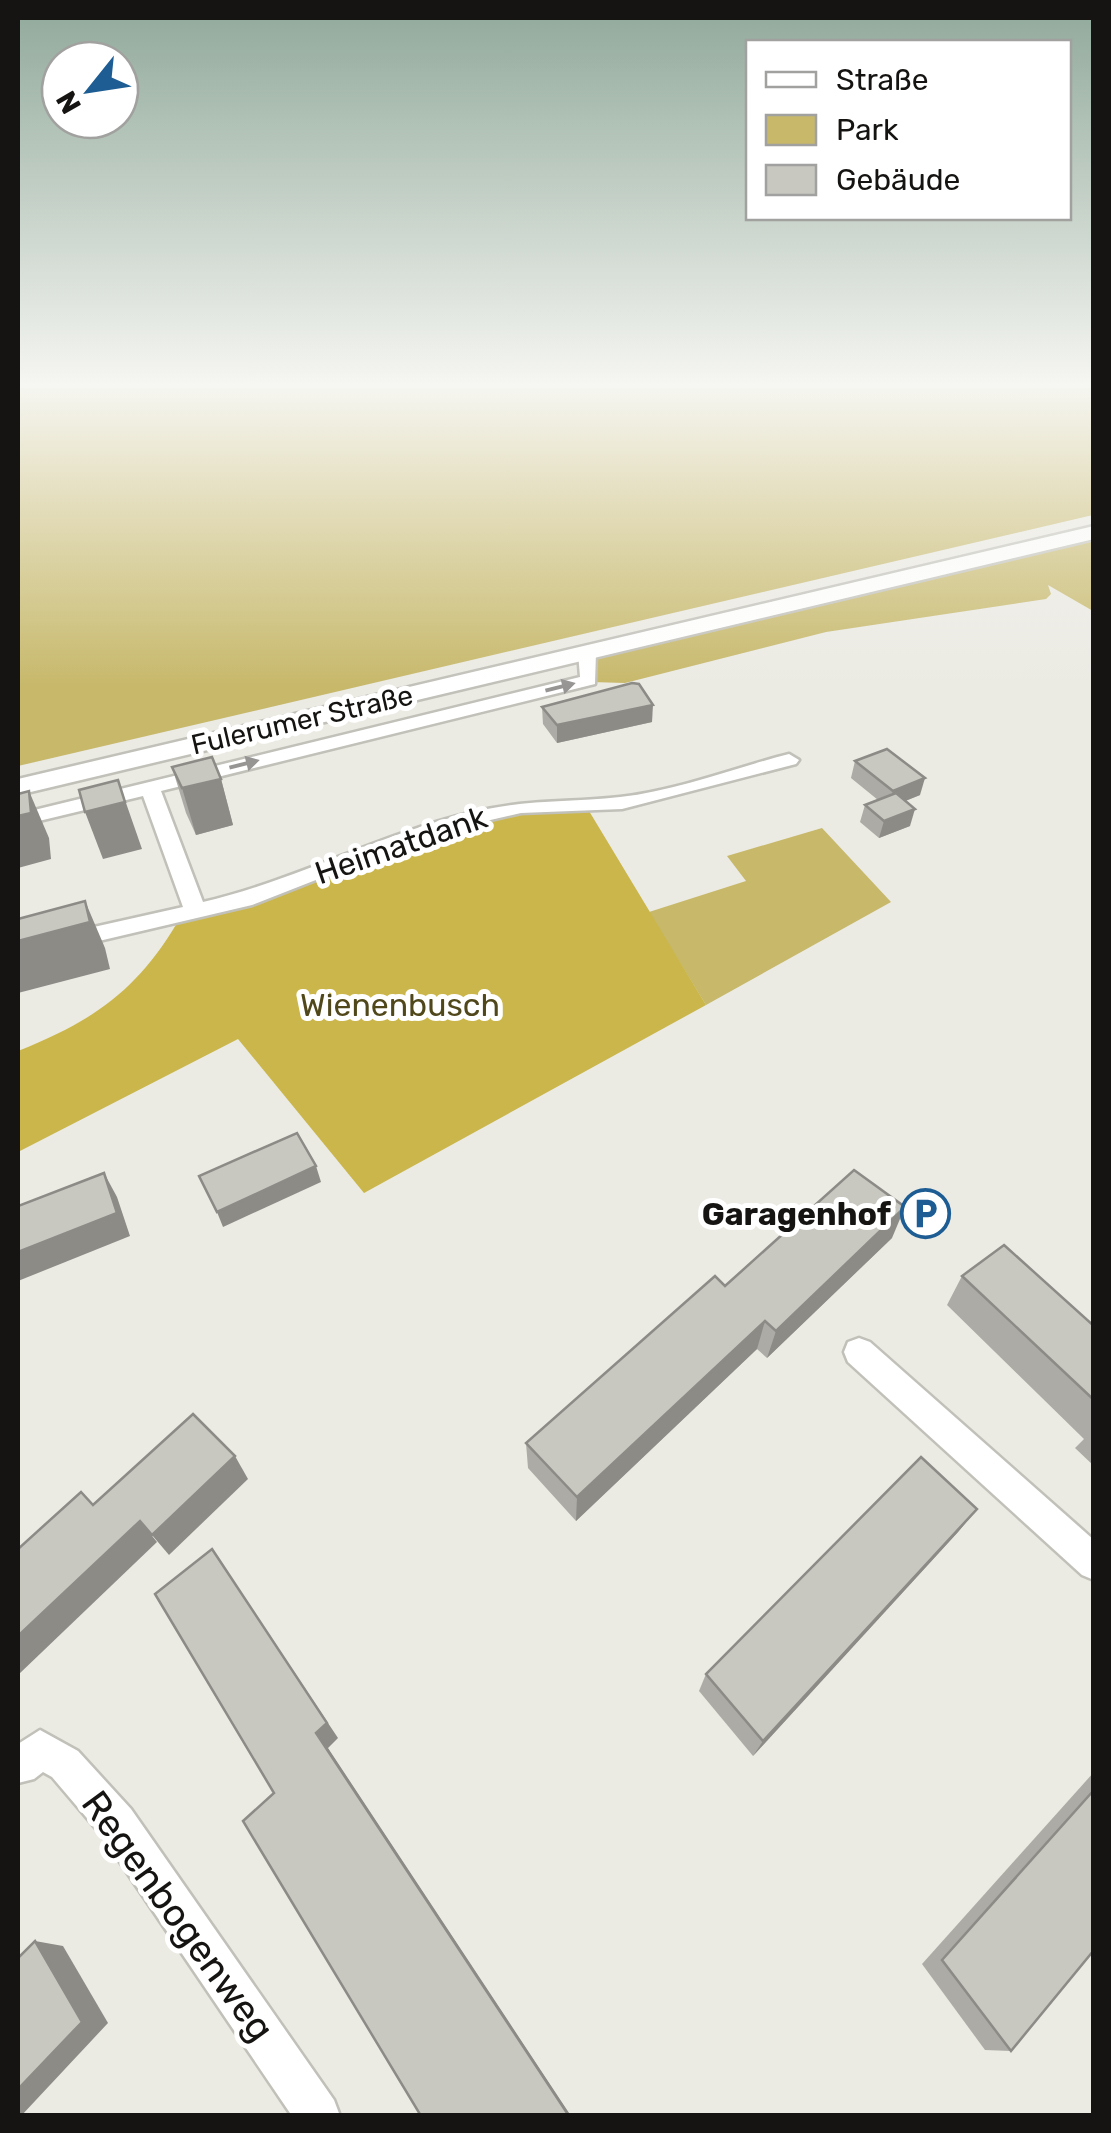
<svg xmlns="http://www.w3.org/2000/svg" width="1111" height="2133" viewBox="0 0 1111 2133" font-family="Rubik,sans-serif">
	<rect width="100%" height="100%" fill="#ebeae3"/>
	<!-- green -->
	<g fill="#c7b86a">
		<polygon points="18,388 1093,388 1093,515 18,766"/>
		<polygon points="1093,538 1093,611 1048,585 1051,594 1046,599 826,632 625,683 591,682 590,656"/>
		<polygon points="822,828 891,902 706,1005 649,912 746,881 727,856"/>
	</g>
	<!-- forest -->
	<path fill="#cab64a" d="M586 806 706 1005 364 1193 238 1039 18 1152V1051C91 1022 136 992 177 923 321 889 436 816 586 806Z"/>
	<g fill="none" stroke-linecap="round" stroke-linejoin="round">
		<defs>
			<g id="minor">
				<path d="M587 647 596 652 595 684 161 791 203 902C294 881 378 835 469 813 524 799 565 803 620 797 676 791 734 768 789 754L799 760 796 764 622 809 521 813 473 824 405 845 252 905 18 960V944L183 907 143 796 18 826V814L580 677 578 652Z"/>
				<polygon points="859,1338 870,1342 1094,1540 1094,1580 1082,1575 848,1362 844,1352 848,1342"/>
				<polygon points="40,1730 78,1751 131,1809 334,2100 340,2116 292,2116 103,1837 52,1777 43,1772 34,1779 18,1783 18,1744"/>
			</g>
			<polygon id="secondary" points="1094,526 1094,539 18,795 18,779"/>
		</defs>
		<!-- minor casing -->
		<use href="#minor" stroke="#c1c0b9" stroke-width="5"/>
		<!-- secondary casing -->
		<use href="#secondary" stroke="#c1c0b9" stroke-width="5"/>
		<!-- minor -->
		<use href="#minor" fill="#fff" fill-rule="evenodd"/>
		<!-- secondary -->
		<use href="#secondary" fill="#fff" fill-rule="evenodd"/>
	</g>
	<!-- wall -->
	<g fill="#acaba5">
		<polygon points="542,707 652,722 557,743 543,724"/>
		<polygon points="855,761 920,795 905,801 910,826 879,838 860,822 865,805 878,800 851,778"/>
		<polygon points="172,767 221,779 233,825 196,835 186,813"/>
		<polygon points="892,1238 767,1358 757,1349 576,1521 528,1468 526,1443 725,1286"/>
		<polygon points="962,1276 1094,1326 1094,1466 1075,1448 1084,1439 947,1305"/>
		<polygon points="977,1509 958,1532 753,1756 699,1691 706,1674"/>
		<polygon points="1094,1772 1094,1950 1011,2051 985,2050 922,1964"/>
	</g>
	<!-- shaded-wall -->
	<g fill="#8c8b86">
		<polygon points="653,705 652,722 557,743 557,725"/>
		<polygon points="925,778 920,795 888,808 893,791"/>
		<polygon points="221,779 233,825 196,835 182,788"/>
		<polygon points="118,780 142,849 103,859 85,812"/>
		<polygon points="29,791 49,838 51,859 18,868 18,816"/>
		<polygon points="915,809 910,826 879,838 884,821"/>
		<polygon points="85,901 105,948 110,969 18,993 18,941"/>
		<polygon points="316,1166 321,1182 223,1227 217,1212"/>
		<polygon points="104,1173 117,1197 130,1236 18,1281 18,1252"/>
		<polygon points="905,1207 892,1238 767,1358 776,1331"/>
		<polygon points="765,1321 757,1349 576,1521 577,1497"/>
		<polygon points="235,1456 248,1479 169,1555 152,1535"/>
		<polygon points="977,1509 958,1532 753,1756 763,1741"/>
		<polygon points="140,1521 157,1542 18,1675 18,1636"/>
		<polygon points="212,1549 338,1738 328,1748 571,2116 569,2116 316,1733"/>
		<polygon points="35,1941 63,1946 108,2023 21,2116 18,2116 18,2089"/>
	</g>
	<!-- building -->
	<g fill="#c8c7c0" stroke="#8c8b86" stroke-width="2.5">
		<polygon points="632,683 639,684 653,705 557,725 542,707"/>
		<polygon points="887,749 925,778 893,791 855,761"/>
		<polygon points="212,757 221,779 182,788 172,767"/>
		<polygon points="118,780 125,802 85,812 79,790"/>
		<polygon points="29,791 31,813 18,816 18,794"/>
		<polygon points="896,793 915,809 884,821 865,805"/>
		<polygon points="85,901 90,922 18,941 18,919"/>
		<polygon points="297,1133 316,1166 217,1212 199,1176"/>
		<polygon points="854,1170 905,1207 776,1331 765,1321 577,1497 526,1443 715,1276 725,1286"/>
		<polygon points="104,1173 117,1213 18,1252 18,1206"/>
		<polygon points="1004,1245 1094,1326 1094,1400 962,1276"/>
		<polygon points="193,1414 235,1456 152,1535 140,1521 18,1636 18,1549 81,1492 93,1505"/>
		<polygon points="921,1457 977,1509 763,1741 706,1674"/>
		<polygon points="212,1549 327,1723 316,1733 569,2116 421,2116 243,1821 274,1793 155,1594"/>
		<polygon points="1094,1790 1094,1950 1011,2051 942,1960"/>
		<polygon points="35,1941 82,2022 18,2089 18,1958"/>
	</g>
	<!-- one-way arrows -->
	<defs><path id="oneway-solid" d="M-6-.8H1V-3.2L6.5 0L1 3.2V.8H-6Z" transform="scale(2.5)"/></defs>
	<g fill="#969594">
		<use href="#oneway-solid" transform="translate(560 687) rotate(-14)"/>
		<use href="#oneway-solid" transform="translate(244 764) rotate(-14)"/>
	</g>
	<!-- sky -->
	<linearGradient id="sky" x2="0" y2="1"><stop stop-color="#8fa899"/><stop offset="0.56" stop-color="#f6f6f2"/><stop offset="1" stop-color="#f6f6f2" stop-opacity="0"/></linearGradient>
	<rect width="1111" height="687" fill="url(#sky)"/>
	<!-- icons -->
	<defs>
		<symbol id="parking-ring" viewBox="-11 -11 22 22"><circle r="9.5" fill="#fff" stroke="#1e5d93" stroke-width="1.5"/><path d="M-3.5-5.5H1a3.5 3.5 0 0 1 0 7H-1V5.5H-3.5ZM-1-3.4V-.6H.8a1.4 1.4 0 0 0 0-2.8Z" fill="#1e5d93"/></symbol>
	</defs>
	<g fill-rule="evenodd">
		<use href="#parking-ring" x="898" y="1186" width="55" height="55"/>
	</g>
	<g text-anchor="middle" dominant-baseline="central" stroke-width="10" stroke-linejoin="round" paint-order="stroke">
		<!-- far-street labels -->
		<g font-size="28" fill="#151412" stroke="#fff">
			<text transform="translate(302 720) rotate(-13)">Fulerumer Straße</text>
		</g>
		<!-- street labels -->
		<g font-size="32" fill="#151412" stroke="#fff">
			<text transform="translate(401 845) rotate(-19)">Heimatdank</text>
		</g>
		<!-- park labels -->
		<g font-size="32" fill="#50471b" stroke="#fff">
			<text x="400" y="1005">Wienenbusch</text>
		</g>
		<!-- poi labels -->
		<g font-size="32" font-weight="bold" fill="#151412" stroke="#fff" text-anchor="end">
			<text x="891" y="1214">Garagenhof</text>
		</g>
		<!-- near-street labels -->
		<g font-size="38" fill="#151412" stroke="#fff">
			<text transform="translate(178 1916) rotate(54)">Regenbogenweg</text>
		</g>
	</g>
	<!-- border -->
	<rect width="1111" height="2133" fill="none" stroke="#151412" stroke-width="40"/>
	<!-- legend -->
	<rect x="746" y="40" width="325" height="180" fill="#ffffff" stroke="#a1a1a0" stroke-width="2.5"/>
	<rect x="766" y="72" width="50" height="15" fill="#ffffff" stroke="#a1a1a0" stroke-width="2.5"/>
	<text x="836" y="90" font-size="30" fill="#151412">Straße</text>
	<rect x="766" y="115" width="50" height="30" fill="#c7b86a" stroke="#a1a1a0" stroke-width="2.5"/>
	<text x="836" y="140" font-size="30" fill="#151412">Park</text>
	<rect x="766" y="165" width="50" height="30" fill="#c8c7c0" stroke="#a1a1a0" stroke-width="2.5"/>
	<text x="836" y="190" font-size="30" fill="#151412">Gebäude</text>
	<!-- north arrow -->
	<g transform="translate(90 90) rotate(240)"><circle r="48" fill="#ffffff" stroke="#a1a1a0" stroke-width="2.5"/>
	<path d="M0-8L18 38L0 25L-18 38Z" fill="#1e5d93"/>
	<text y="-15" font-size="28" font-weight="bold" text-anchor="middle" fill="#151412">N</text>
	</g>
</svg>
